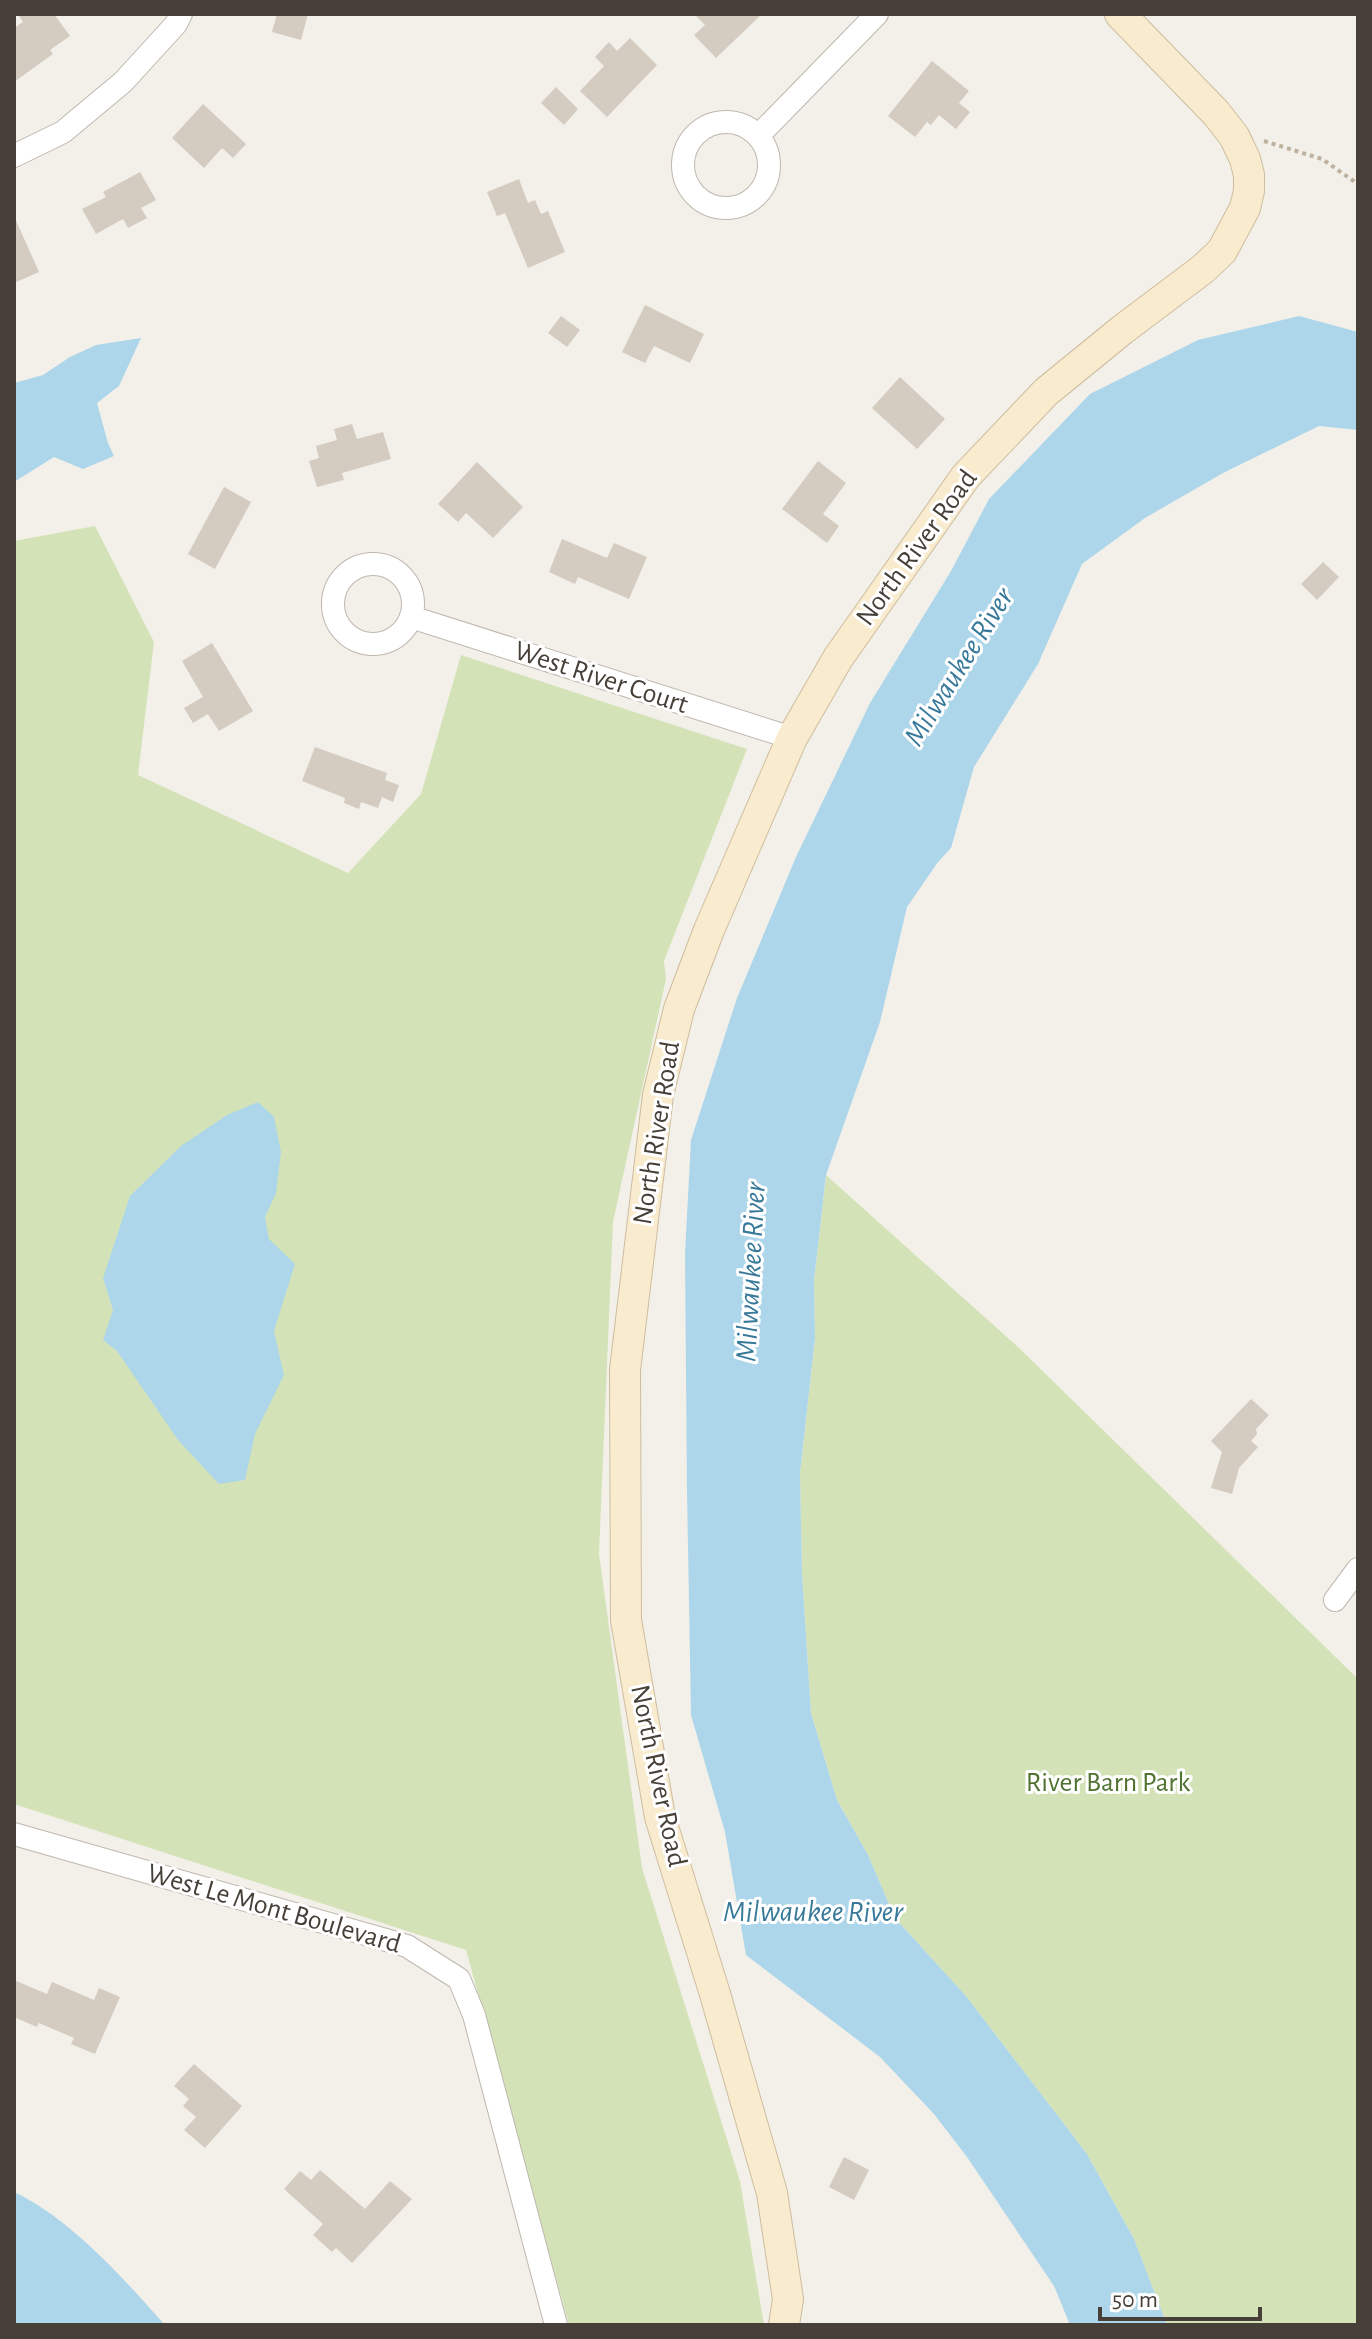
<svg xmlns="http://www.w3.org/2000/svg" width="1372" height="2339" viewBox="0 0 1372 2339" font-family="'Alegreya Sans',sans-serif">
	<rect width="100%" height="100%" fill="#f3f0ea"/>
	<!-- green -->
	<g fill="#d4e3b7">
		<polygon points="95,526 154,642 138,775 348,873 421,794 461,655 747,749 664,961 666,979 613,1222 599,1554 642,1868 740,2181 764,2325 569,2325 466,1950 14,1804 14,541"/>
		<polygon points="826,1175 1018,1347 1358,1679 1358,2325 1167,2325 1134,2239 1087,2154 966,1996 895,1918 868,1855 837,1800 811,1713 802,1574 800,1473 815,1338 814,1281"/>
	</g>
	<!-- water -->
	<g fill="#add6ea">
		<polygon points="1299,316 1358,332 1358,430 1319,426 1223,473 1145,518 1082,564 1038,664 974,767 951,848 938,862 907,907 880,1022 826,1175 814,1281 815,1338 800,1473 802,1574 811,1713 837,1800 868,1855 895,1918 966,1996 1087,2154 1134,2239 1167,2325 1070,2325 1054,2286 967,2157 934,2114 880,2057 746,1955 725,1832 691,1715 687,1490 685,1253 691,1140 737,998 796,857 870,703 951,571 989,499 1090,394 1198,340"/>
		<polygon points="141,338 119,386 97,403 108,443 114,456 83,469 54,457 14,482 14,383 43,375 70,357 96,345"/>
		<polygon points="258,1102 274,1117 281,1152 276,1193 265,1217 269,1239 295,1264 274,1331 284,1375 255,1434 245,1480 219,1484 178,1440 117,1351 103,1340 113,1310 103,1278 130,1196 181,1146 227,1115"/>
		<path d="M14 2192C70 2218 124 2279 165 2325H14Z"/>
	</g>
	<!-- building -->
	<g fill="#d4cbc1">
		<polygon points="18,14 54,14 70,36 50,50 53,54 14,82 14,28 23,22"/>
		<polygon points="277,14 308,14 301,40 272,32"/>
		<polygon points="694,14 762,14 716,58 694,35 705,25"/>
		<polygon points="630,38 657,65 607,117 580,91 604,66 595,57 609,42 617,51"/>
		<polygon points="932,61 969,91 959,103 970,112 956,129 939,115 931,125 927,122 915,137 888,116"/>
		<polygon points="556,87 578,109 564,125 541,103"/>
		<polygon points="203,104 246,144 233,158 222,148 204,168 172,138"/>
		<polygon points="140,172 156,200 141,208 147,218 128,228 123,219 96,234 82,209 106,197 103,192"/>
		<polygon points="519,179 528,203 535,200 541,214 548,211 565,252 528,268 505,213 497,216 487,192"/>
		<polygon points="14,216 39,272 14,283"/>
		<polygon points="645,305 704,334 690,363 654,346 645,363 622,352"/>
		<polygon points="561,316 580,330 567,347 548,333"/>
		<polygon points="900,377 945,419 917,449 872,408"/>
		<polygon points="352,424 357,439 383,432 391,459 342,473 344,480 317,487 309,461 319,458 316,446 337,440 334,429"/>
		<polygon points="818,461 846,483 823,514 839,526 827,543 782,509"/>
		<polygon points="477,462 523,507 493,538 466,513 458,522 438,504"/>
		<polygon points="224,487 251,502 215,569 188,554"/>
		<polygon points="562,539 607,558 614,543 647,557 629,599 578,577 575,584 549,572"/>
		<polygon points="1323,562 1339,577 1317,600 1301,584"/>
		<polygon points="212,643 253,711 219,731 208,714 193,723 184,708 203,697 182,661"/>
		<polygon points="315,747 387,773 385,780 399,785 393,802 382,797 378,808 361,802 359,809 344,803 345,798 302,781"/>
		<polygon points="1251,1399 1269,1415 1256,1429 1257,1434 1251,1441 1258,1447 1239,1468 1232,1494 1211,1488 1222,1452 1211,1441"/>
		<polygon points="14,1980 47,1994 52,1982 94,2000 99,1988 120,1997 95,2054 71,2044 74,2038 39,2023 37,2027 14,2017"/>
		<polygon points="194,2064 242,2106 205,2148 184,2130 196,2117 183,2106 189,2099 174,2086"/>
		<polygon points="844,2157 869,2170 854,2200 829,2187"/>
		<polygon points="320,2170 365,2209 390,2181 412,2199 352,2263 336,2248 332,2252 313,2235 323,2224 284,2189 300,2171 311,2180"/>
	</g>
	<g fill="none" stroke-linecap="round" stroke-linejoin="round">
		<defs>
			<g id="street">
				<circle cx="726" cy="165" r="43"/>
				<polyline points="758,136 877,14"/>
				<polyline points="14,156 63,132 123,82 176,24 181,14"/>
				<circle cx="373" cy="604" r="40"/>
				<polyline points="411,617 792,738"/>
				<polyline points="1335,1600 1358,1569"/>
				<polyline points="14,1834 407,1946 459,1979 474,2015 556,2325"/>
			</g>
			<polyline id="secondary" points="784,2325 788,2299 772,2193 715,1994 660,1817 626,1620 625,1370 658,1095 679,1009 709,930 792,738 838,658 966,476 1046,392 1122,330 1203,269 1222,251 1245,208 1249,191 1249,175 1245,159 1234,136 1216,113 1120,14"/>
		</defs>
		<!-- street casing -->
		<use href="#street" stroke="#beb7ad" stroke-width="24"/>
		<!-- secondary casing -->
		<use href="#secondary" stroke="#cebd9e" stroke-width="32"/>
		<!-- path -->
		<polyline stroke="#beb1a0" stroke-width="4" stroke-dasharray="4 4" stroke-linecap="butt" points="1264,141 1322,159 1358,184"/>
		<!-- street -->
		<use href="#street" stroke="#fff" stroke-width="22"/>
		<!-- secondary -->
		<use href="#secondary" stroke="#f9ebce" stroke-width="30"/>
	</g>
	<g text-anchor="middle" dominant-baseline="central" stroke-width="6" stroke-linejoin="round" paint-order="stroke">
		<!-- street labels -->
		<g font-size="28" fill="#474039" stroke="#fff">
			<text transform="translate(917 548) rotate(-54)">North River Road</text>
			<text transform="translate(601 678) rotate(18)">West River Court</text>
			<text transform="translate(657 1133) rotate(-81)">North River Road</text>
			<text transform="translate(658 1776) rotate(78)">North River Road</text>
			<text transform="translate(274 1909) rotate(16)">West Le Mont Boulevard</text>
		</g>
		<!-- park labels -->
		<g font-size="28" fill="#507331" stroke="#fff">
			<text x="1108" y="1783">River Barn Park</text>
		</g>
		<!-- water labels -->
		<g font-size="30" font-style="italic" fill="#38799a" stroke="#fff">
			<text transform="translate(959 667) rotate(-58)">Milwaukee River</text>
			<text transform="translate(751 1272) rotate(-87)">Milwaukee River</text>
			<text x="813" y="1912">Milwaukee River</text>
		</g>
	</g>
	<!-- border -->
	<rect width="1372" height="2339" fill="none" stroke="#474039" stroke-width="32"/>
	<!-- scale -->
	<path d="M1100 2307v12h160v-12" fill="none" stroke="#474039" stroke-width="4"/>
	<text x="1112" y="2307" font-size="24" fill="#474039" stroke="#ffffff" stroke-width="6" paint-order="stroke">50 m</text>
</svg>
